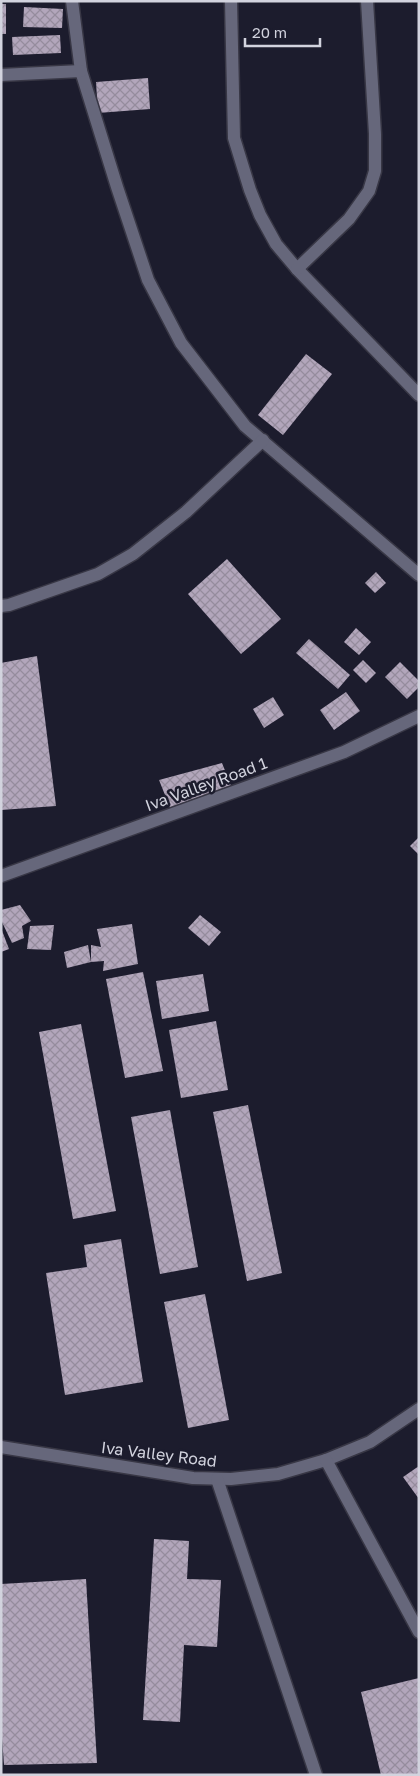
<svg xmlns="http://www.w3.org/2000/svg" width="420" height="1776" viewBox="0 0 420 1776" font-family="'Golos Text',sans-serif">
	<defs>
		<pattern id="building-cross-hatch" width="8" height="8" patternUnits="userSpaceOnUse" patternTransform="scale(1.25)"><rect width="8" height="8" fill="#b2a6bb"/><path d="M0 0l8 8M0 8l8-8" fill="none" stroke="#958c9d"/></pattern>
	</defs>
	<rect width="100%" height="100%" fill="#1c1c2d"/>
	<!-- building -->
	<g fill="url(#building-cross-hatch)">
		<rect x="1" y="4" width="5" height="30"/>
		<polygon points="24,7 63,9 62,28 23,27"/>
		<polygon points="60,35 61,53 13,55 12,37"/>
		<polygon points="148,78 150,109 98,113 96,82"/>
		<polygon points="306,354 332,374 283,435 258,415"/>
		<polygon points="227,559 281,619 241,654 188,594"/>
		<polygon points="376,572 386,583 375,593 365,583"/>
		<polygon points="356,628 371,642 359,655 344,642"/>
		<polygon points="309,639 350,675 338,689 296,653"/>
		<polygon points="37,656 56,806 1,810 1,663"/>
		<polygon points="363,660 376,673 366,683 353,670"/>
		<polygon points="400,662 419,681 419,687 407,699 385,677"/>
		<polygon points="346,692 360,711 334,730 320,710"/>
		<polygon points="273,697 284,715 264,728 253,709"/>
		<polygon points="222,763 232,788 171,810 159,780"/>
		<polygon points="419,837 419,855 410,846"/>
		<polygon points="20,905 31,921 22,926 24,938 12,943 1,920 1,910"/>
		<polygon points="200,915 221,932 209,946 188,928"/>
		<polygon points="132,924 138,964 103,971 104,961 91,962 67,968 64,952 88,945 91,962 91,945 101,947 97,929"/>
		<polygon points="54,925 51,950 27,949 30,926"/>
		<polygon points="1,928 9,949 1,952"/>
		<polygon points="143,972 163,1071 125,1078 106,979"/>
		<polygon points="203,974 209,1011 162,1019 156,981"/>
		<polygon points="216,1021 228,1090 181,1098 169,1030"/>
		<polygon points="81,1024 116,1211 73,1219 39,1032"/>
		<polygon points="248,1105 282,1273 247,1281 213,1112"/>
		<polygon points="170,1110 198,1267 160,1274 131,1117"/>
		<polygon points="121,1239 143,1382 65,1395 46,1273 87,1267 84,1245"/>
		<polygon points="205,1294 229,1420 188,1428 164,1302"/>
		<polygon points="419,1466 419,1499 403,1477"/>
		<polygon points="154,1539 189,1541 187,1579 221,1580 217,1647 184,1645 180,1722 143,1720"/>
		<polygon points="86,1579 97,1763 4,1765 1,1724 1,1584"/>
		<polygon points="419,1678 419,1775 381,1775 361,1692"/>
	</g>
	<g fill="none" stroke-linecap="round" stroke-linejoin="round">
		<defs>
			<g id="minor">
				<polyline points="72,1 81,71 117,187 148,280 181,343 245,426 419,575"/>
				<polyline points="231,1 234,138 250,190 260,215 276,244 297,269 419,395"/>
				<polyline points="1,75 81,71"/>
				<polyline points="297,269 349,219 369,191 375,171 375,134 367,1"/>
				<polyline points="1,606 9,605 98,574 133,554 186,512 263,440"/>
				<polyline points="1,876 344,752 419,716"/>
				<polyline points="1,1447 193,1478 231,1479 278,1474 326,1460 370,1442 419,1409"/>
				<polyline points="326,1460 419,1632"/>
				<polyline points="217,1479 316,1775"/>
			</g>
		</defs>
		<!-- minor casing -->
		<use href="#minor" stroke="#383745" stroke-width="15"/>
		<!-- minor -->
		<use href="#minor" stroke="#66677b" stroke-width="12"/>
	</g>
	<g text-anchor="middle" dominant-baseline="central" stroke-width="5" stroke-linejoin="round" paint-order="stroke">
		<!-- street labels -->
		<g font-size="16" fill="#d2d3de" stroke="#1c1c2d">
			<text transform="translate(206 784) rotate(-20)">Iva Valley Road 1</text>
			<text transform="translate(159 1454) rotate(7)">Iva Valley Road</text>
		</g>
	</g>
	<!-- border -->
	<rect width="420" height="1776" fill="none" stroke="#d2d3de" stroke-width="5"/>
	<!-- scale -->
	<path d="M245 38v8h75v-8" fill="none" stroke="#d2d3de" stroke-width="2.5"/>
	<text x="252" y="38" font-size="15" fill="#d2d3de" stroke="#1c1c2d" stroke-width="4" paint-order="stroke">20 m</text>
</svg>
